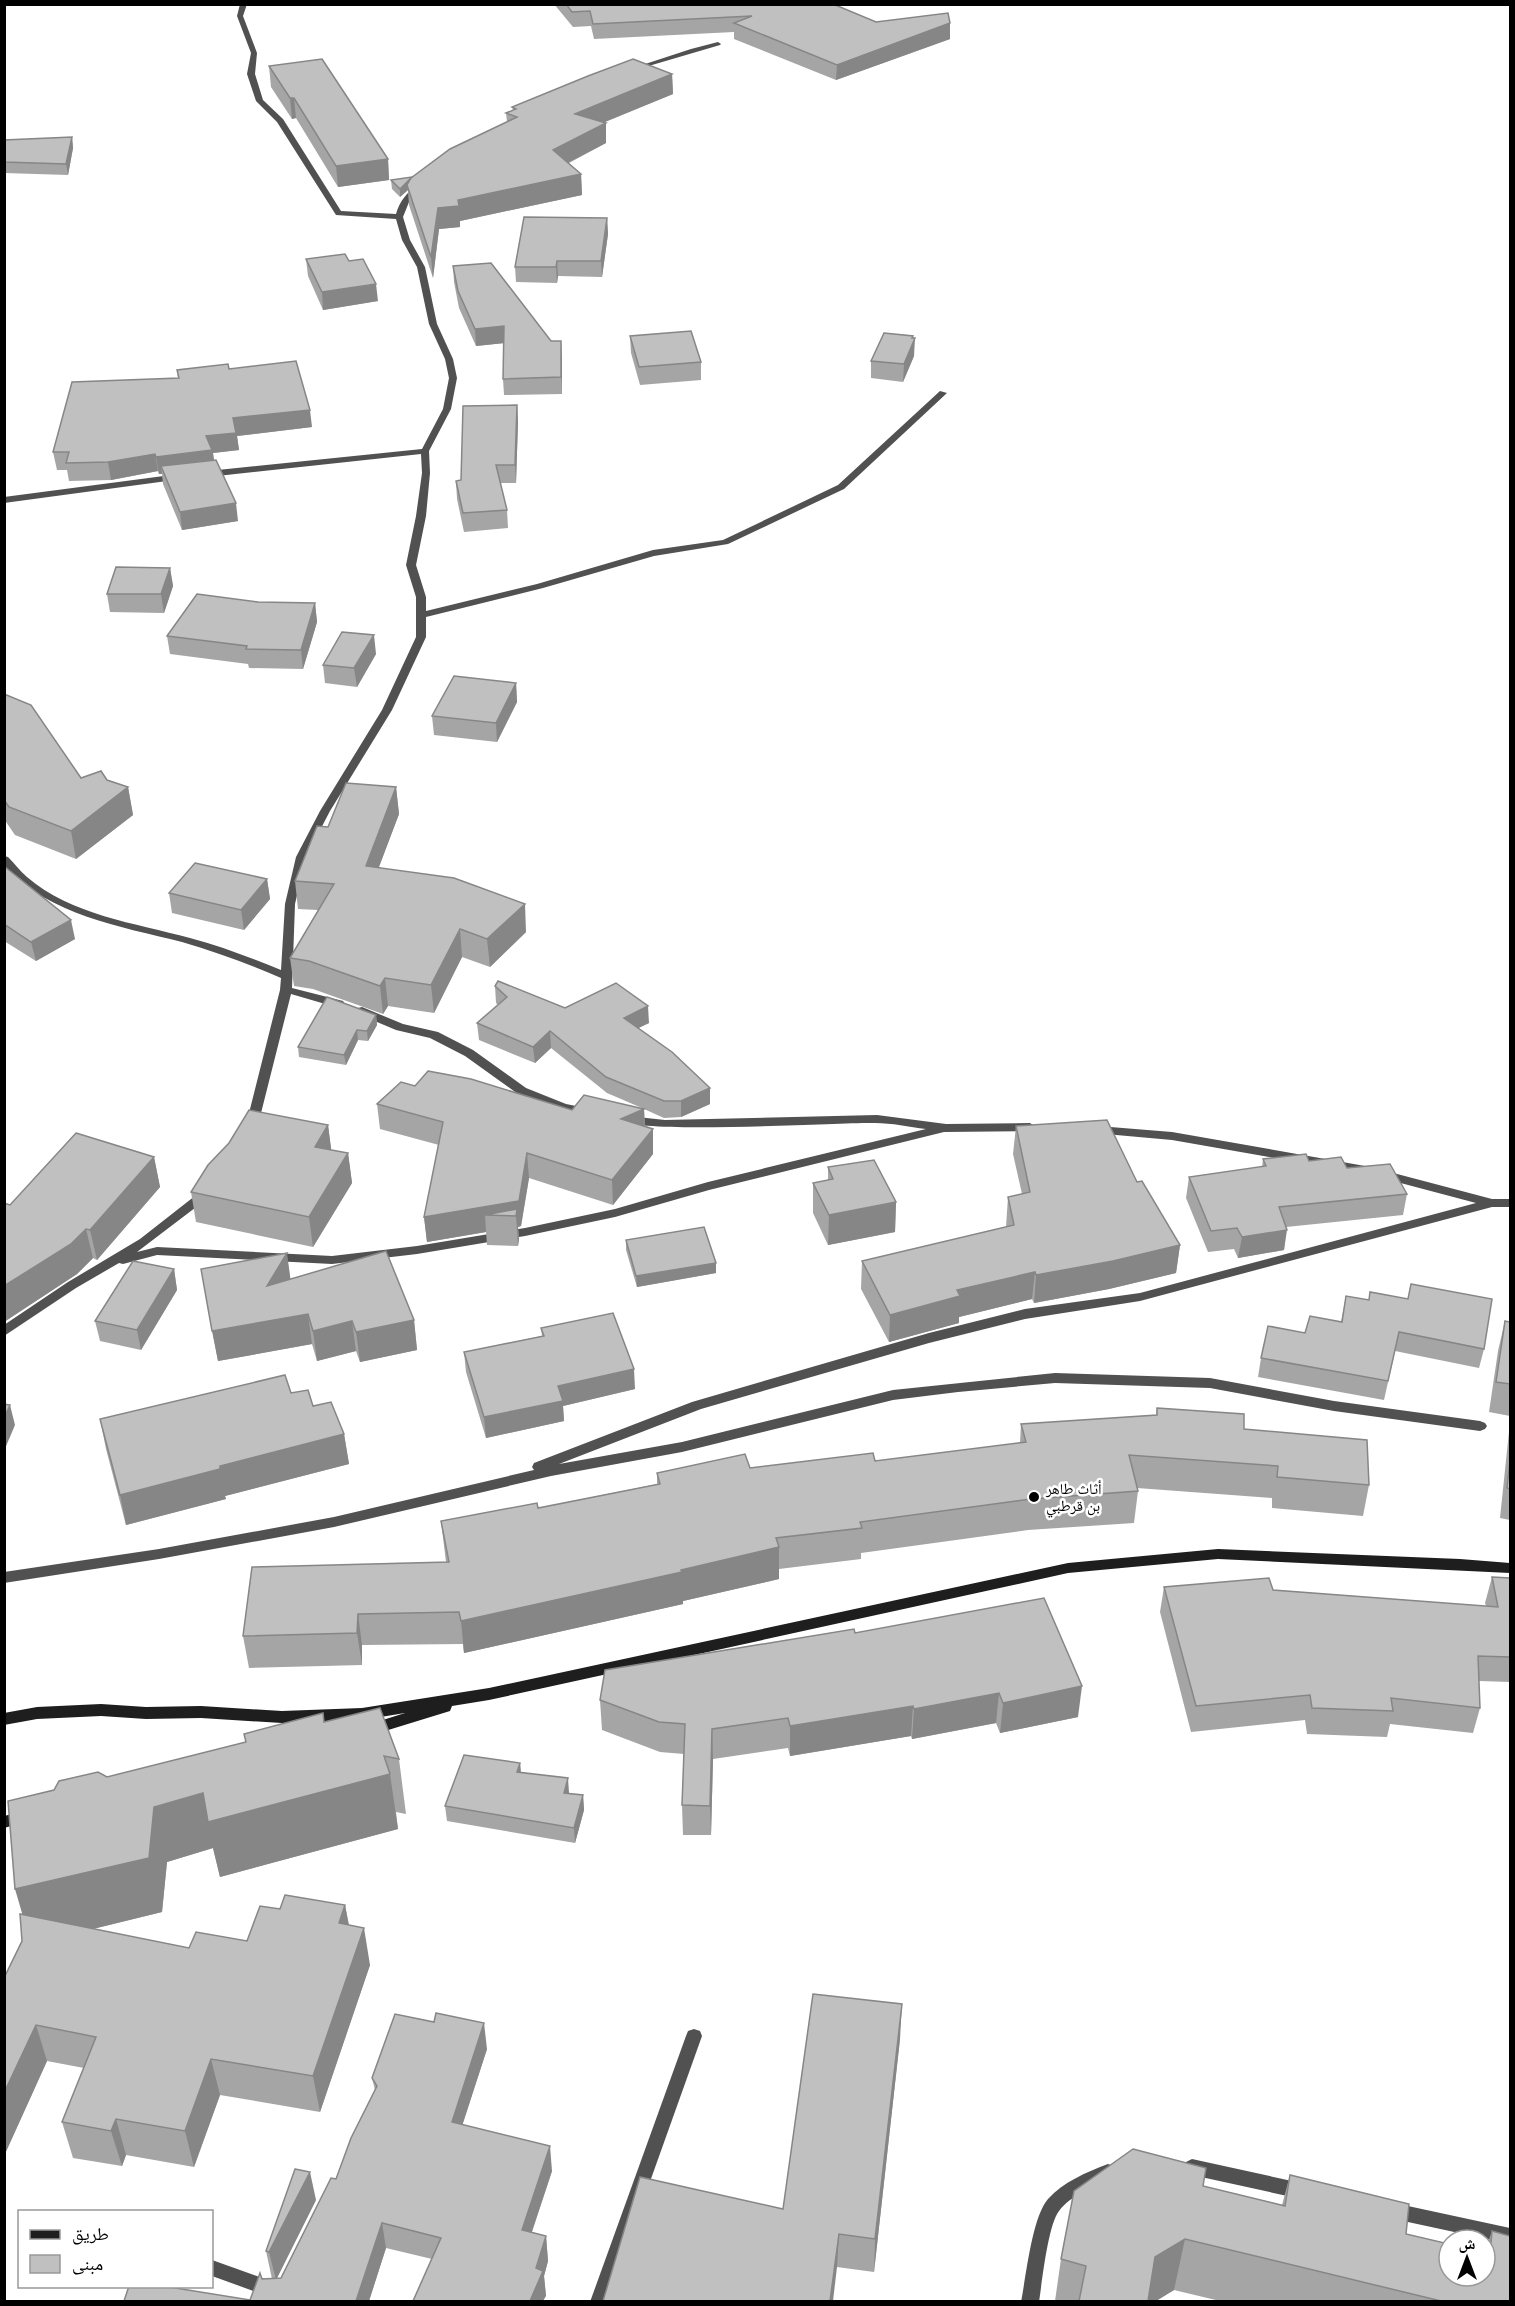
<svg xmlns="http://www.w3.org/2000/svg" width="1515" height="2306" viewBox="0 0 1515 2306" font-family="Arial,'Noto Naskh Arabic',sans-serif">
	<rect width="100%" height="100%" fill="#fff"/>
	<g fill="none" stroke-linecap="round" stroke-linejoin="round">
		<!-- street -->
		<g fill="#515151" fill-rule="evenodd">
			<path d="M240 4H247L243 16 257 53 255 74 263 100 283 119 341 211 396 214C400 200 407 193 418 184L425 186 411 197 403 217 410 240 425 267 437 324 453 359 457 378 451 409 429 451 430 473 426 516 416 565 426 597V611L537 584 653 550 723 540 838 485 940 391 947 393 844 489 728 544 654 556 543 588 426 617V637L392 710 330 811 306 857 295 904 292 988 343 1001 345 1004 339 1008 291 994 258 1125 252 1129 246 1125 280 990 281 978C249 964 216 952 182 942 119 926 51 916 4 866V856L8 857C14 863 20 871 27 877 71 915 135 923 190 938 221 946 251 958 281 970L285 904 296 857 320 811 382 710 416 637V597L406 565 416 516 422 473 421 454 208 477 204 474 208 471 422 449 443 409 449 378 445 359 429 324 417 267 402 240 396 219 336 215 277 122 256 101 247 74 251 53 237 16Z"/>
			<polygon points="718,42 721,44 720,45 635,70 630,69 691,49"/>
			<polygon points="179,474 182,475 182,479 4,503 4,497"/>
			<polygon points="362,1007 403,1024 438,1032 473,1050 526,1088 566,1104 591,1109 593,1112 587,1116 559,1110 518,1094 465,1056 430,1038 396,1030 358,1014 356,1011 358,1008"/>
			<path d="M877 1115 946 1124 1030 1123 1036 1127 1030 1131 944 1132 709 1190 615 1217 525 1236 417 1254 332 1264 157 1255 123 1264 119 1263 76 1288 4 1336V1325L68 1282 140 1239 200 1192 204 1191 210 1195 208 1198 137 1252 157 1247 332 1256 417 1246 525 1228 615 1209 708 1182 926 1129C909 1127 892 1123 875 1123 840 1122 637 1135 622 1120L628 1116 665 1120Z"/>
			<polygon points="1098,1126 1172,1132 1365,1166 1371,1170 1365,1174 1172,1140 1094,1133 1092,1130"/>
			<polygon points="1382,1170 1492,1199 1510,1199 1510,1207 1492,1207 1140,1301 1025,1319 929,1343 701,1409 559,1464 682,1442 893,1390 1055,1373 1210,1378 1334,1401 1480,1421 1485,1423 1487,1426 1485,1429 1480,1431 1334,1411 1210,1388 1055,1383 958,1392 893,1400 682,1452 551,1476 334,1527 159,1559 4,1583 4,1572 159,1549 334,1517 534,1470 532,1467 534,1463 692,1402 929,1333 1025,1309 1140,1293 1476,1203 1378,1177 1376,1174 1378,1171"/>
			<polygon points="694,2029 700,2031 702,2036 607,2302 590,2302 686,2036 688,2031"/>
			<polygon points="1192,2159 1301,2183 1307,2185 1309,2191 1307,2197 1301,2199 1192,2175 1186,2172 1184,2167 1186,2162"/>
			<path d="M1108 2164 1114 2166 1116 2172 1114 2178C1096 2185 1071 2195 1059 2211 1048 2225 1042 2282 1039 2302H1021C1026 2277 1032 2217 1048 2199 1063 2182 1087 2172 1108 2164Z"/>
			<polygon points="1394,2203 1510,2228 1510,2244 1394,2219 1388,2217 1386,2211 1388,2205"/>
			<polygon points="212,2260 276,2283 279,2289 276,2295 270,2297 212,2276"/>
		</g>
		<!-- secondary -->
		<g fill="#1e1e1e" fill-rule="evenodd">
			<polygon points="1218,1549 1460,1559 1510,1563 1510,1573 1218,1559 1068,1573 489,1700 452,1706 450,1711 372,1735 367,1733 365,1729 367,1725 405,1713 362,1720 282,1723 201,1718 146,1719 101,1716 37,1719 4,1725 4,1713 37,1707 101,1704 146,1707 201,1706 282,1711 362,1708 489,1688 1068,1563"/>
			<polygon points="24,1811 29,1813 32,1817 29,1821 4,1828 4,1816"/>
		</g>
	</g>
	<!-- wall -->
	<g fill="#a5a5a5">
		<polygon points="554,4 833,4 876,22 950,23 950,39 836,80 734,39 734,32 594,39 591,26 573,27"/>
		<polygon points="269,66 388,159 389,180 338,187 296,118 292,119 271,87"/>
		<polygon points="672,74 673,94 604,122 606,143 569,163 581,174 582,195 460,221 460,227 439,229 433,278 409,205 408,190 400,197 392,189 391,180 412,177 507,122 506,113 513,110 512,107"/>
		<polygon points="72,137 73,148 68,175 4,173 4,140"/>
		<polygon points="607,218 608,234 602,277 558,276 557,283 516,282 515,267"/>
		<polygon points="306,259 378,301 323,310 308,276"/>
		<polygon points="453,266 551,341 561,341 562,394 504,395 503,379 504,343 476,346 459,308 454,282"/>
		<polygon points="630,336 701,362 701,380 640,385 631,353"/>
		<polygon points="913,336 914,356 903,382 871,378 871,361"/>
		<polygon points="229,369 312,427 237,436 239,450 213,453 214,460 238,521 182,530 163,484 162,474 159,474 158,471 111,480 69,481 67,470 57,470 53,452 178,378 177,370"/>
		<polygon points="517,405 518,422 516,483 500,483 507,510 508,528 464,532 457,499 456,481 461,480"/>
		<polygon points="170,568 173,586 164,613 110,612 107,594"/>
		<polygon points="315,603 317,622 303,669 249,668 248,664 170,654 167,636"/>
		<polygon points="376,654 357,687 325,683 323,665"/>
		<polygon points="516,683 517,702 497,742 434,735 432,716"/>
		<polygon points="4,694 81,778 107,780 128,787 133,815 76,859 15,835 4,819"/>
		<polygon points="396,787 399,814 379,867 526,932 490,967 462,957 434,1013 388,1006 383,1014 313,989 294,986 290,958 318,910 298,909 295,881 328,827"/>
		<polygon points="4,866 75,939 36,961 4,941"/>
		<polygon points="267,879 270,899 244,930 172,913 169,893"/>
		<polygon points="495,986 565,1008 649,1023 638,1028 710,1104 681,1117 664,1118 644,1109 645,1126 653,1129 653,1154 613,1205 529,1178 521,1226 518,1227 519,1239 518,1246 487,1245 486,1232 427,1242 424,1217 439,1145 380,1129 377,1104 415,1086 572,1110 642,1108 607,1093 551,1048 535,1063 479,1040 477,1023 498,1005 496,1003"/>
		<polygon points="376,1015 377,1025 368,1041 358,1040 346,1065 299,1057 298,1047"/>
		<polygon points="328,1125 331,1150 348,1153 352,1183 313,1247 196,1222 191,1192"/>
		<polygon points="1016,1126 1137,1182 1180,1245 1176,1273 1109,1289 1034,1303 1032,1299 959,1317 959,1323 889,1342 861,1289 862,1261 1006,1227 1008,1197 1022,1194 1013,1154"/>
		<polygon points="154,1157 160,1187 97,1260 93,1258 77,1274 4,1322 4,1203 10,1205"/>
		<polygon points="1263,1159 1309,1161 1347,1168 1407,1194 1403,1215 1286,1227 1284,1250 1238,1258 1234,1249 1208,1252 1186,1198 1189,1177 1262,1167"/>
		<polygon points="828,1167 896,1202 895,1232 828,1245 813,1213 813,1183 828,1180"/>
		<polygon points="626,1240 716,1263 716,1273 637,1287 626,1250"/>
		<polygon points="174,1269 177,1290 141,1350 100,1341 95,1321"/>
		<polygon points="201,1269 291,1279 414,1320 417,1350 360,1362 356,1351 317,1361 312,1344 218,1361"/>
		<polygon points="1411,1284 1484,1349 1479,1368 1395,1351 1384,1400 1258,1377 1261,1358 1305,1333 1341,1322 1346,1296 1369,1300 1408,1299"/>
		<polygon points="1505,1321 1510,1322 1510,1416 1489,1412 1498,1351"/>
		<polygon points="541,1328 635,1389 563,1406 564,1421 486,1438 466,1372 464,1352 542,1336"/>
		<polygon points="291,1393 313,1406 344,1434 349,1464 225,1496 226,1499 126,1525 106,1449 100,1419"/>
		<polygon points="1157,1408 1244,1429 1369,1485 1363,1516 1272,1508 1272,1498 1137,1488 1138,1491 1134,1523 1028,1530 861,1553 861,1559 779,1569 779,1579 683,1601 683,1604 464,1653 463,1644 362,1645 362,1665 249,1668 243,1636 446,1562 441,1521 538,1508 657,1484 657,1473 875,1461 1020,1443 1021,1424 1156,1415"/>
		<polygon points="1510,1422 1510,1520 1500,1518"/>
		<polygon points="1492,1577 1510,1578 1510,1682 1479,1681 1480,1708 1473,1733 1390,1724 1387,1737 1307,1734 1305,1720 1191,1732 1160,1612 1164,1587 1273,1590 1486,1606 1485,1603"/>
		<polygon points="855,1633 1078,1717 1000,1733 996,1723 912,1739 911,1736 790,1756 788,1748 713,1759 711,1835 683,1835 682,1805 684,1754 660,1752 602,1730 600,1700"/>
		<polygon points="324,1722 399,1759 406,1814 396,1812 398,1829 220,1877 213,1848 167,1862 162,1912 93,1929 189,1948 247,1941 280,1909 345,1905 349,1925 370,1965 320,2112 220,2095 194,2167 126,2155 122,2166 73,2158 62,2122 84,2068 47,2061 4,2156 4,1978 22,1941 22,1914 107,1777"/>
		<polygon points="520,1763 521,1772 569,1794 583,1795 584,1810 575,1843 447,1821 445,1806"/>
		<polygon points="900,2039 874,2272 837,2267 783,2209"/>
		<polygon points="487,2049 462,2125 552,2171 532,2232 546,2236 548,2261 544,2276 546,2296 432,2259 386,2248 369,2301 124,2301 250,2300 262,2279 272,2279 266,2251 316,2200 277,2278 281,2278 336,2179 375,2090 372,2078"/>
		<polygon points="1290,2175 1406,2234 1485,2276 1485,2251 1492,2231 1510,2301 1220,2301 1174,2290 1156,2301 1055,2301 1061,2259 1203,2186 1282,2205"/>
	</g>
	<!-- shaded-wall -->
	<g fill="#868686">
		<polygon points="950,23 950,39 836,80 837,65"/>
		<polygon points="672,74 673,94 576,134 575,114"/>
		<polygon points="290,98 294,98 296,118 292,119"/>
		<polygon points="606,123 606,143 554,170 553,150"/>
		<polygon points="72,137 73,148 68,175 66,164"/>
		<polygon points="388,159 389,180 338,187 336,166"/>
		<polygon points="581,174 582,195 460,221 460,227 439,229 433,278 431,257 438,208 458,200"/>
		<polygon points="412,177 407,185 408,190 400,197 400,189"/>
		<polygon points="607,218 608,234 602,277 601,261"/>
		<polygon points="557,261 558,276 557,283 556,267"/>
		<polygon points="376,284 378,301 323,310 322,292"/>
		<polygon points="504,326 505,343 476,346 475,329"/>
		<polygon points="913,336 913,343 915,338 914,356 903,382 904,364"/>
		<polygon points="561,341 562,358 562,394 561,377"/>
		<polygon points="517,405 518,422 516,483 515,465"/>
		<polygon points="310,410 312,427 237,436 239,450 213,453 215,468 161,466 162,474 159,474 156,457 233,418"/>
		<polygon points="155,454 158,471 111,480 108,462"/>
		<polygon points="236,503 238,521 182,530 180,512"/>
		<polygon points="170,568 173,586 164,613 161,594"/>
		<polygon points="315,603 317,622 303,669 301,650"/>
		<polygon points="374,635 376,654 357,687 354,668"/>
		<polygon points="516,683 517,702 497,742 496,723"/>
		<polygon points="128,787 133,815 76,859 71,831"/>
		<polygon points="396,787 399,814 369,893 366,866"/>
		<polygon points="267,879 270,899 244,930 241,910"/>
		<polygon points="525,904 526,932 490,967 487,939"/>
		<polygon points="71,920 75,939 36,961 31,942"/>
		<polygon points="460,929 462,957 434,1013 431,985"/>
		<polygon points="385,978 388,1006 383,1014 380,986"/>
		<polygon points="648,1006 649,1023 624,1035 624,1018"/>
		<polygon points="376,1015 377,1025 368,1041 367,1031"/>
		<polygon points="357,1030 358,1040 346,1065 344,1055"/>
		<polygon points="550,1031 551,1048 535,1063 533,1047"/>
		<polygon points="710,1088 710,1104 681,1117 681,1101"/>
		<polygon points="644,1109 645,1134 621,1119"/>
		<polygon points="328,1125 332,1155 315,1147"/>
		<polygon points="653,1129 653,1154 613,1205 612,1180"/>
		<polygon points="348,1153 352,1183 313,1247 309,1217"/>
		<polygon points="527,1153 529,1178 521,1226 518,1227 519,1239 518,1246 516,1216 485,1215 486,1232 427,1242 424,1217"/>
		<polygon points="154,1157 160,1187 97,1260 90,1230"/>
		<polygon points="896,1202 895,1232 828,1245 829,1215"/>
		<polygon points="86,1229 93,1258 77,1274 4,1322 4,1286"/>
		<polygon points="1287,1230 1284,1250 1238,1258 1242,1237"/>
		<polygon points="1180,1245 1176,1273 1109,1289 1034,1303 1036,1275"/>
		<polygon points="287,1253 291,1283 267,1286"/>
		<polygon points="716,1263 716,1273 637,1287 636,1276"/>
		<polygon points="174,1269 177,1290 141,1350 137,1330"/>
		<polygon points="1035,1272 1032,1299 959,1317 959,1323 889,1342 890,1315 957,1290"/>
		<polygon points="308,1314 312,1344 218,1361 212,1331"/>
		<polygon points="414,1320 417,1350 360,1362 356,1332"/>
		<polygon points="352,1321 356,1351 317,1361 313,1331"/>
		<polygon points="634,1369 635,1389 563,1406 564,1421 486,1438 484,1417 558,1386"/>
		<polygon points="10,1405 15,1425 4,1451 4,1418"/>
		<polygon points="344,1434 349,1464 225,1496 226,1499 126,1525 120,1495 220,1466"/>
		<polygon points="779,1547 779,1579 683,1601 683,1604 464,1653 461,1621"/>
		<polygon points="358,1614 362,1645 362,1665 357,1633"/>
		<polygon points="1082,1686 1078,1717 1000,1733 1003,1703"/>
		<polygon points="999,1693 996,1723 912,1739 914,1709"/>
		<polygon points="913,1706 911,1736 790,1756 790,1726"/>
		<polygon points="712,1729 713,1759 711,1835 710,1806"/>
		<polygon points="520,1763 521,1777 517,1772"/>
		<polygon points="390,1774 398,1829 220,1877 213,1848 167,1862 162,1912 31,1944 15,1889 154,1807 203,1793"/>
		<polygon points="568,1778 569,1793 565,1808 564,1793"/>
		<polygon points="583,1795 584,1810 575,1843 574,1828"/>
		<polygon points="345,1905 352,1942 339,1923"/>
		<polygon points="364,1928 370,1965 320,2112 313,2076"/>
		<polygon points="902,2004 900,2039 874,2272 875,2239"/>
		<polygon points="484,2023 487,2049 455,2148 452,2122"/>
		<polygon points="36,2025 47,2061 4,2156 4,2093"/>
		<polygon points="211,2059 220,2095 194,2167 185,2131"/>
		<polygon points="116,2119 126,2155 122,2166 111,2131"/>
		<polygon points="550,2146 552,2171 524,2255 522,2230"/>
		<polygon points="310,2172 316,2200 276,2280 269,2252"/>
		<polygon points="382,2223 386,2248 369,2301 356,2301"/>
		<polygon points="839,2234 837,2267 833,2301 830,2301"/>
		<polygon points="546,2236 548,2261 544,2276 546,2296 543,2301 530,2301 536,2268"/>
		<polygon points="1185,2239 1174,2290 1156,2301 1146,2301 1155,2257"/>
	</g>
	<!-- building -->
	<g fill="#c0c0c0" stroke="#868686" stroke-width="1.5">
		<polygon points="566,4 833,4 876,22 948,13 950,23 837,65 734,23 752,16 593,24 590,11 572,12"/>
		<polygon points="322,59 388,159 336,166 294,98 290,98 269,66"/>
		<polygon points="633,59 672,74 575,114 606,123 553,150 581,174 458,200 459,206 438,208 431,257 407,185 411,178 450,149 517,117 506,113 516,109 512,107 588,76"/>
		<polygon points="72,137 66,164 4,162 4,140"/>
		<polygon points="412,177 400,189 391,180"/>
		<polygon points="524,217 607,218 601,261 557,261 556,267 515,267"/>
		<polygon points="345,254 349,261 363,259 376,284 322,292 306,259"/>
		<polygon points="491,263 551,341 561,341 561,377 503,379 504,326 475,329 458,291 453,266"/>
		<polygon points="691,331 701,362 639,367 630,336"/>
		<polygon points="884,333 913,336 912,338 915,338 904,364 871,361"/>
		<polygon points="296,361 310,410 233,418 236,433 206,436 212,450 156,457 155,454 108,462 66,463 69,452 53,452 72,382 179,378 177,370 228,364 229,369"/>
		<polygon points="517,405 515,465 496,465 507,510 463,513 456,481 461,480 463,406"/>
		<polygon points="216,460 236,503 180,512 161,466"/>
		<polygon points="116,567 170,568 161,594 107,594"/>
		<polygon points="197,594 258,602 315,603 301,650 246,649 247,646 167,636"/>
		<polygon points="342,632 374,635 354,668 323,665"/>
		<polygon points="454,676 516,683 496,723 432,716"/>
		<polygon points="4,694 31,705 81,778 101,771 107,780 128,787 71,831 9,807 4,800"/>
		<polygon points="346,783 396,787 366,866 454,878 525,904 487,939 460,929 431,985 385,978 380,986 309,961 290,958 334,884 295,881 317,826 328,827"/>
		<polygon points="195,863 267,879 241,910 169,893"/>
		<polygon points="4,866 71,920 31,942 4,924"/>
		<polygon points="498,981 565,1008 616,983 648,1006 624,1018 672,1052 710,1088 681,1101 664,1101 606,1077 550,1031 533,1047 477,1023 507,997 495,986"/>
		<polygon points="327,997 376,1015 367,1031 357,1030 344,1055 298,1047"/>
		<polygon points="428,1071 471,1079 572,1110 584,1095 644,1109 621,1119 653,1129 612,1180 527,1153 519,1201 424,1217 443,1122 377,1104 401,1082 415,1086"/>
		<polygon points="249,1110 328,1125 315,1147 348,1153 309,1217 191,1192 208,1165 229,1143"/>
		<polygon points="1107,1120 1137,1182 1142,1181 1180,1245 1113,1261 1036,1275 1035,1272 957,1290 960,1296 890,1315 862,1261 1014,1225 1008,1197 1030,1192 1016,1126"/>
		<polygon points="76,1133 154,1157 90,1230 86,1229 71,1244 4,1286 4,1203 10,1205"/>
		<polygon points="1306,1154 1309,1161 1341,1157 1347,1168 1390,1164 1407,1194 1279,1207 1287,1230 1242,1237 1237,1228 1211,1231 1189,1177 1266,1166 1263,1159"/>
		<polygon points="874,1160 896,1202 829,1215 813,1183 833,1179 828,1167"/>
		<polygon points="517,1209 516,1216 485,1215"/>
		<polygon points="704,1227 716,1263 636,1276 626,1240"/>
		<polygon points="386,1251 414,1320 356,1332 352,1321 313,1331 308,1314 212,1331 201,1269 287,1253 267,1286"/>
		<polygon points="133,1261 174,1269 137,1330 95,1321"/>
		<polygon points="1411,1284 1492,1299 1484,1349 1399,1332 1388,1381 1261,1358 1268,1326 1305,1333 1310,1316 1342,1322 1346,1296 1369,1300 1370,1292 1408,1299"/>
		<polygon points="613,1313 634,1369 558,1386 563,1401 484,1417 464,1352 544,1336 541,1328"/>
		<polygon points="1505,1321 1510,1322 1510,1384 1496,1382"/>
		<polygon points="285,1375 291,1393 308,1390 313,1406 331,1402 344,1434 220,1466 220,1469 120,1495 100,1419"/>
		<polygon points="4,1404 10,1405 4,1418"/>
		<polygon points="1157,1408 1244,1414 1244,1429 1367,1440 1369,1485 1277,1477 1278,1466 1129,1455 1138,1491 1031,1499 860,1522 862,1528 776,1538 779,1547 681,1570 682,1572 461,1621 459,1612 358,1614 357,1633 243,1636 252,1567 449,1562 441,1521 537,1503 538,1508 660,1484 657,1473 745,1454 750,1468 873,1453 875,1461 1026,1442 1021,1424 1157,1415"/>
		<polygon points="1510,1461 1510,1489 1507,1488"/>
		<polygon points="1492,1577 1510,1578 1510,1657 1478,1656 1480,1708 1391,1698 1393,1711 1312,1708 1310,1695 1196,1706 1164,1587 1269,1578 1273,1590 1498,1607"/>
		<polygon points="1044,1598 1082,1686 1003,1703 999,1693 914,1709 913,1706 790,1726 788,1718 712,1729 710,1806 682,1805 685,1724 659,1722 600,1700 605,1670 854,1629 855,1633"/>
		<polygon points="380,1708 399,1759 384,1756 390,1774 208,1822 203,1793 154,1807 149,1858 15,1889 8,1801 54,1790 59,1781 98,1772 107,1777 246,1742 244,1734 323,1713 324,1722"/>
		<polygon points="464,1755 520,1763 517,1772 568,1778 564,1793 583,1795 574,1828 445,1806"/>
		<polygon points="285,1895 345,1905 339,1923 364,1928 313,2076 211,2059 185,2131 116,2119 111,2131 62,2122 96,2037 36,2025 4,2093 4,1978 22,1941 20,1914 189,1948 196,1932 247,1941 260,1906 280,1909"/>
		<polygon points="813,1994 902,2004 875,2239 839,2234 830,2301 603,2301 640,2177 783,2209"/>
		<polygon points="436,2013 484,2023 452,2122 550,2146 522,2230 546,2236 536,2268 543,2271 530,2301 413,2301 441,2238 382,2223 356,2301 124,2301 129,2286 163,2286 250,2300 260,2273 262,2279 281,2278 331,2178 336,2179 351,2138 377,2086 372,2078 395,2014 434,2022"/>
		<polygon points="1133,2149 1206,2168 1203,2186 1285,2206 1290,2175 1409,2204 1406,2234 1449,2244 1449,2276 1485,2276 1485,2253 1490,2254 1492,2231 1510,2236 1510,2301 1441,2301 1185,2239 1155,2257 1148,2301 1079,2301 1086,2266 1061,2259 1074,2191"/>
		<polygon points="295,2169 310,2172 269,2252 266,2251"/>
	</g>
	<!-- markers -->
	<circle fill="#000" stroke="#fff" stroke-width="2" cx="1034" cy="1497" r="6"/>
	<g text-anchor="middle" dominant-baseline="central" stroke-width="5" stroke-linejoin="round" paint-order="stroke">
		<!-- poi labels -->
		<g font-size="15" fill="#000" stroke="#fff" text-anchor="start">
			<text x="1046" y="1488">أثاث طاهر<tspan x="1046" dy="17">بن قرطبي</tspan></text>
		</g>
	</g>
	<!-- border -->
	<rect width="1515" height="2306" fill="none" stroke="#000000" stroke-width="12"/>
	<!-- legend -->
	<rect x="18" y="2210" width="195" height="78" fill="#ffffff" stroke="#999999" stroke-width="1.5"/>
	<rect x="30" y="2230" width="30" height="9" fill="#1e1e1e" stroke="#999999" stroke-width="1.5"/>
	<text x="72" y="2240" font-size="18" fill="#000000">طريق</text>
	<rect x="30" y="2255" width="30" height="18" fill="#c0c0c0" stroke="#999999" stroke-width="1.5"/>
	<text x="72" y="2270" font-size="18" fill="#000000">مبنى</text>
	<!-- north arrow -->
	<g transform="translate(1467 2258)"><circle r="28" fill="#ffffff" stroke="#999999" stroke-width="1.5"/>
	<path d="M0-4.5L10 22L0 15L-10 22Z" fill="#000000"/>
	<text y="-9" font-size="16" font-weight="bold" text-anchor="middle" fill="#000000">ش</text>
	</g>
</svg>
